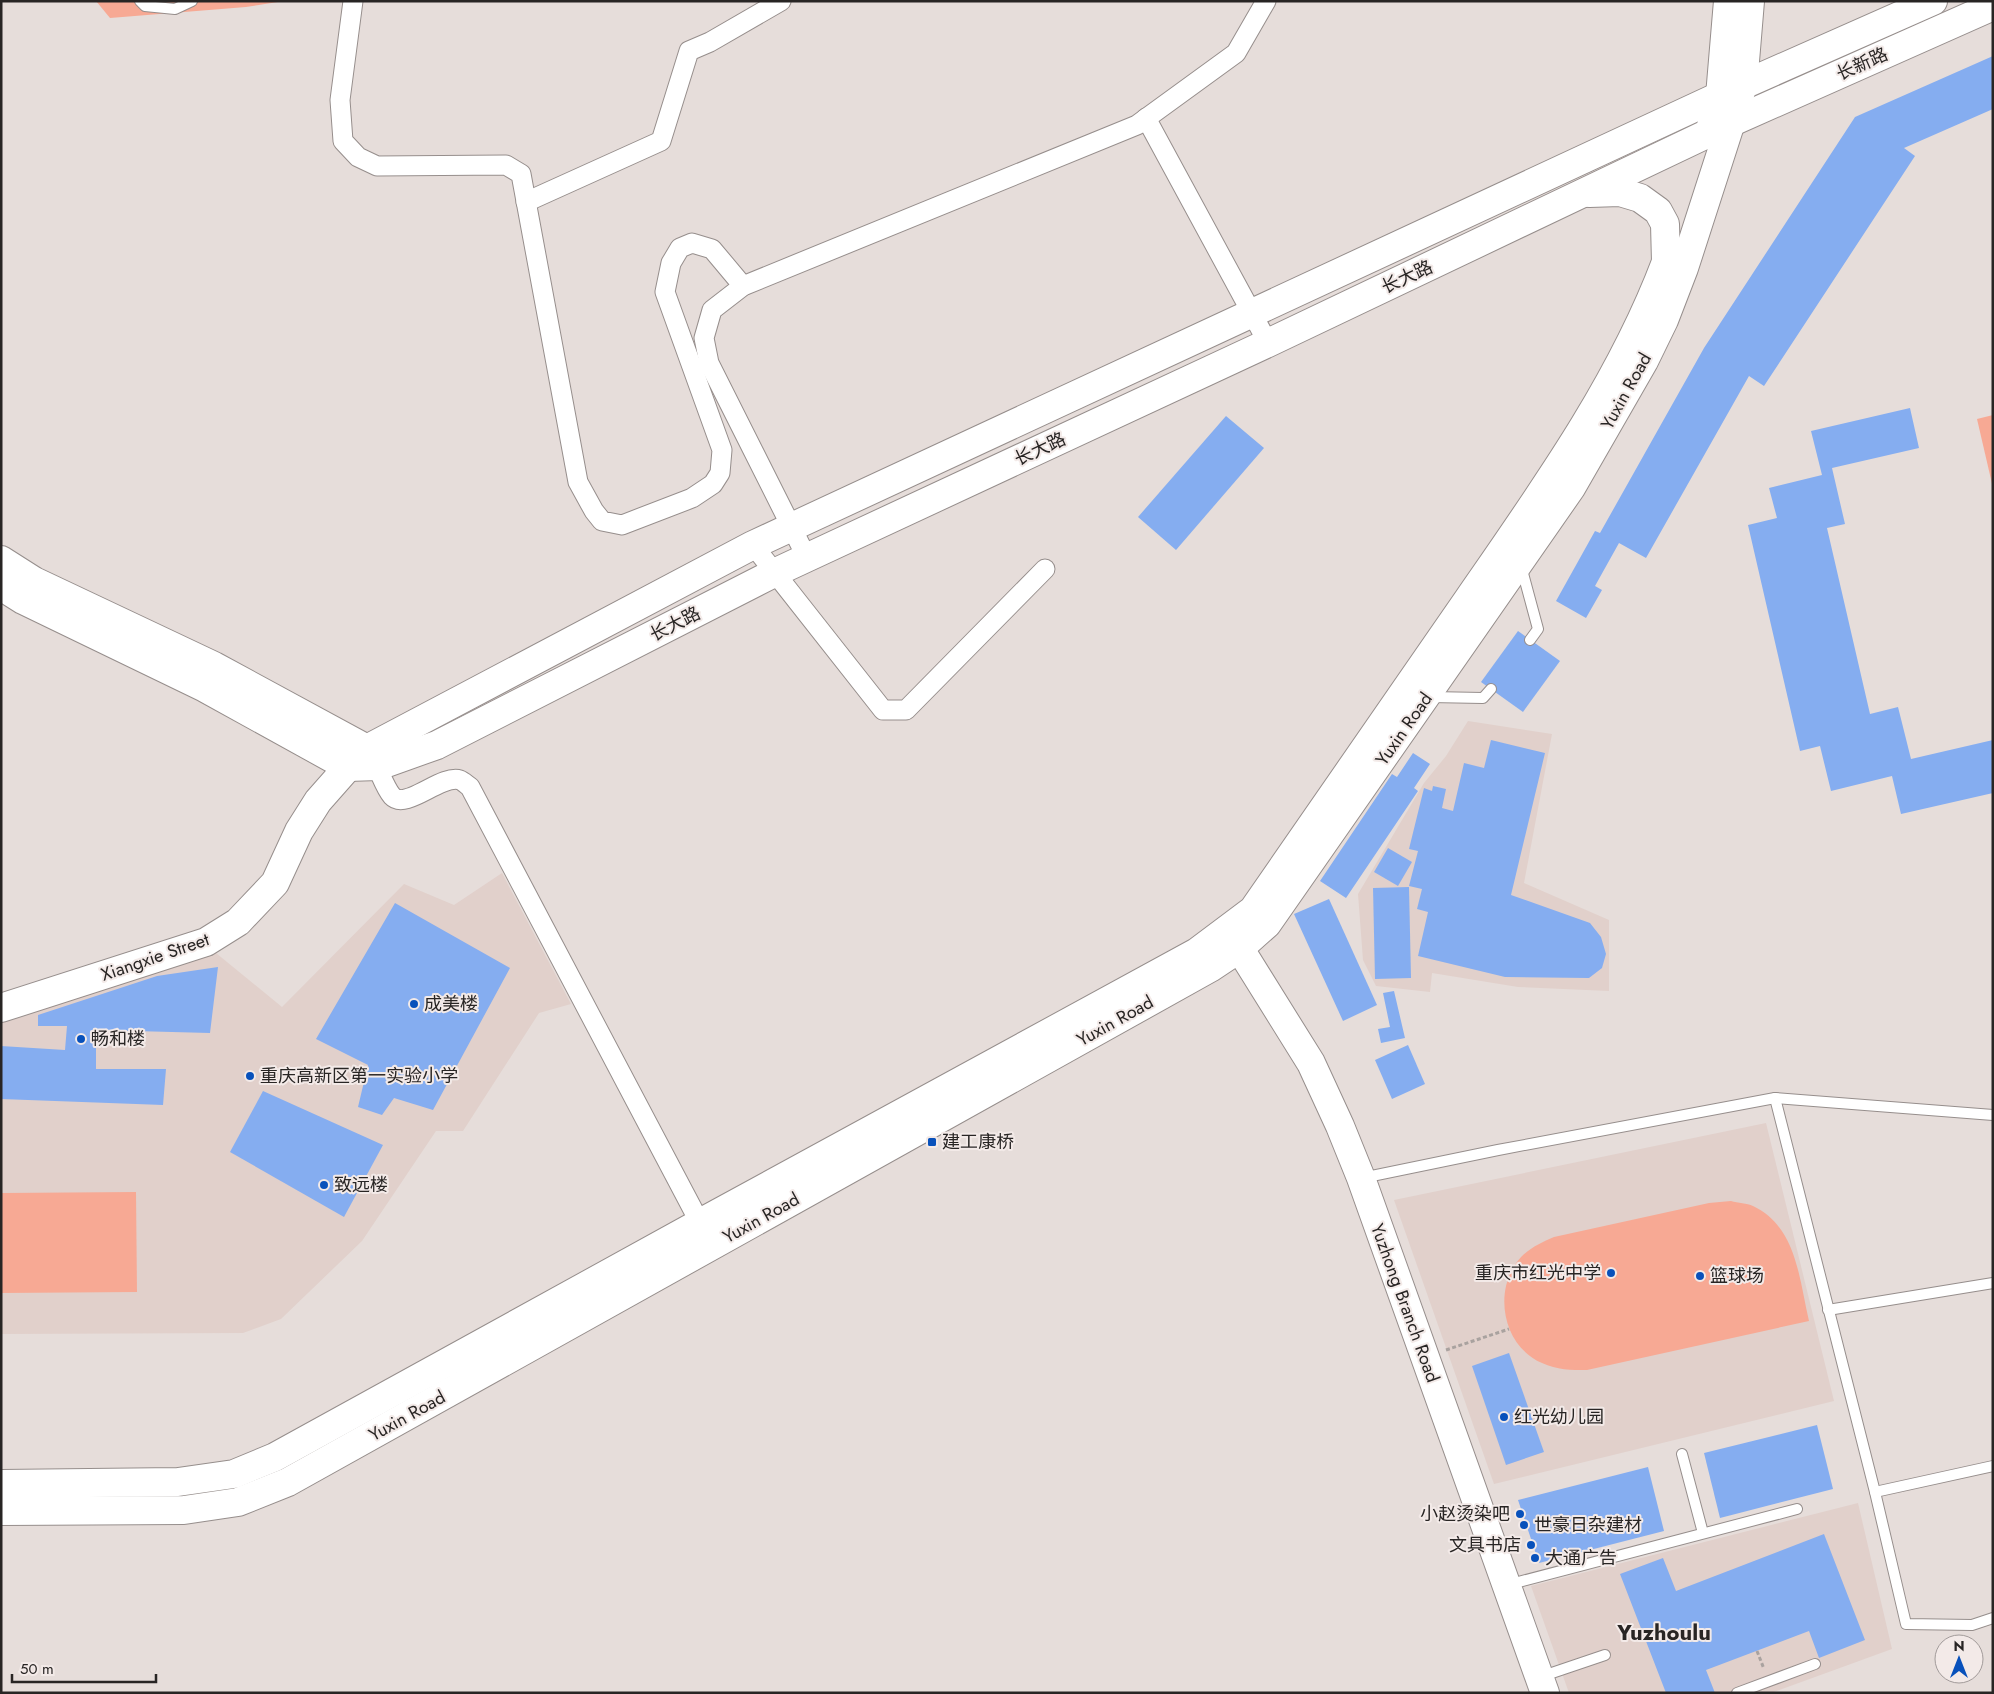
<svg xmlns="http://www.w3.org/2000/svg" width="1994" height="1694" viewBox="0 0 1994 1694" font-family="Jost,'Noto Sans SC',sans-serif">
	<rect width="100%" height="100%" fill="#e6ddda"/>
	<!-- built -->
	<g fill="#e1d0cb">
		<polygon points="1468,721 1552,734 1524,883 1609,920 1609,991 1518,987 1432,973 1430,992 1376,986 1363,960 1358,894 1424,783 1446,756"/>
		<polygon points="502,873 571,1004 539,1013 463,1131 436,1131 362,1241 281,1319 243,1333 1,1334 1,1022 216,953 282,1007 404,884 454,905"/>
		<polygon points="1766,1123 1834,1401 1494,1484 1394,1200"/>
		<polygon points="1858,1503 1892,1649 1771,1693 1569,1693 1531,1586"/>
	</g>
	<!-- green -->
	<g fill="#f7a994">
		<polygon points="96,1 284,1 246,7 110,18"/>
		<polygon points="1993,415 1993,488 1977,419"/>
		<polygon points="136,1192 137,1292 1,1293 1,1193"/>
		<path d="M1731 1201C1738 1203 1747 1203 1753 1206 1797 1227 1799 1279 1809 1321L1587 1370C1571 1370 1557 1370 1542 1363 1504 1347 1493 1294 1517 1262 1527 1249 1540 1243 1554 1237L1709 1203Z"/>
	</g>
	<!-- building -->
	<g fill="#85adf0">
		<polygon points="1993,56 1993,109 1904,148 1915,156 1764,386 1749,376 1646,558 1619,543 1595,586 1602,590 1586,618 1556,601 1595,531 1600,533 1704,348 1855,117"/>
		<polygon points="1910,408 1919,448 1832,468 1845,524 1827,528 1870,714 1898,707 1911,759 1993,740 1993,793 1901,814 1892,776 1831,791 1820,746 1800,751 1748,525 1777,518 1769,488 1822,475 1811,431"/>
		<polygon points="1226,416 1264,448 1176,550 1138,517"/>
		<polygon points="1518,631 1560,661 1523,712 1481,682"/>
		<polygon points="1491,740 1545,753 1511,895 1590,923 1601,937 1606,954 1602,968 1589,978 1505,977 1418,956 1428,912 1417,909 1422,889 1409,886 1418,851 1409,849 1424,788 1432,791 1433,786 1446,789 1442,808 1453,811 1464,763 1484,768"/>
		<polygon points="1413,753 1430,764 1414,788 1418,791 1346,898 1320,881 1392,774 1397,777"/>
		<polygon points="1388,848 1412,862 1398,886 1374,872"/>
		<polygon points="1409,887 1411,978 1375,979 1373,888"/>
		<polygon points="1329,899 1377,1005 1343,1021 1294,914"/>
		<polygon points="395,903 510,968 433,1110 394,1098 382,1115 358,1107 368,1065 316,1039"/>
		<polygon points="218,967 210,1033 96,1030 96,1069 166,1069 163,1105 1,1099 1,1046 65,1050 67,1026 38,1026 38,1015 157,976"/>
		<polygon points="1394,991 1405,1038 1381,1043 1378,1029 1390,1027 1383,993"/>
		<polygon points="1408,1045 1425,1084 1392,1099 1375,1060"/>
		<polygon points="263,1091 383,1145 344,1217 230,1152"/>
		<polygon points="1509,1353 1544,1452 1506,1465 1472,1366"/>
		<polygon points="1817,1425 1833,1489 1720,1518 1704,1453"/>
		<polygon points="1648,1467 1664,1531 1539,1563 1518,1500"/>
		<polygon points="1824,1534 1865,1640 1819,1658 1809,1631 1706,1670 1715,1693 1666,1693 1620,1574 1663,1558 1676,1591"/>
	</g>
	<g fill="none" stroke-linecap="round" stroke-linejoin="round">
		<defs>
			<g id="lane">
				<polyline points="140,1 145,6 175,9 192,1"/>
				<polyline points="1521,566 1538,629 1530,640"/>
				<polyline points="1430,697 1483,698 1491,689"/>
				<polyline points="1775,1098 1875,1492 1906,1624 1972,1625 1993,1618"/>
				<polyline points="1362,1178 1498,1150 1775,1098 1993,1115"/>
				<polyline points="1828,1310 1993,1283"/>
				<polyline points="1682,1454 1703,1533"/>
				<polyline points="1875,1492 1993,1466"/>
				<polyline points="1507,1585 1797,1509"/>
				<polyline points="1540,1677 1605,1655"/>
				<polyline points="1737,1693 1815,1664"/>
			</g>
			<g id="street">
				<polyline points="353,1 340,100 343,141 358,157 377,166 506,165 521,174 578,482 594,511 602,521 622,525 692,498 713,484 720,473 722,450 665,292 671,263 680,248 692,243 712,249 743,286"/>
				<polyline points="1146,118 1268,343"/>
				<polyline points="526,202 661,141 689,51 710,42 781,1"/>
				<polyline points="753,545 883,710 906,710 1045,569"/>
				<polyline points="807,558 709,363 704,338 712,310 743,286 1137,125 1236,53 1266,1"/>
				<path d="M372 758C379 768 384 787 392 796 406 811 441 774 460 780 463 781 467 785 470 787L700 1223"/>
			</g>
			<g id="secondary">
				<polyline points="1709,133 1720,96 1728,1"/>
				<polyline points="1589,193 1620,192 1640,198 1658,211 1665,224 1666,262"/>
				<polyline points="1,560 34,581 214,666 367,749"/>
				<polyline points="1,586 23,600 205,688 348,767 378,766 437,745 774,573 1268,343 1732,122 1993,6"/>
				<polyline points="1230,933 1311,1063 1340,1126 1361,1178 1545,1693"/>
				<polyline points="1,1008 206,942 238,922 275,883 299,831 318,801 348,767 367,749 753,545 1743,85 1933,1"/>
				<path d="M1 1484 178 1482 234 1474 275 1457 700 1223 1197 952 1253 910C1325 806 1397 702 1469 598 1543 491 1620 384 1666 262"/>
				<polyline points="1,1511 184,1510 238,1502 288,1482 1210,968 1240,948 1267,924 1571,488 1644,361 1664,320 1684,268 1743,85 1750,1"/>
			</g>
		</defs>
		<!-- lane casing -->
		<use href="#lane" stroke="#968e8c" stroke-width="12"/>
		<!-- street casing -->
		<use href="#street" stroke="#968e8c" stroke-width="21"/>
		<!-- secondary casing -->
		<use href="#secondary" stroke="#968e8c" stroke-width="30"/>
		<!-- path -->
		<g stroke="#a9a29f" stroke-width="3" stroke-dasharray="4 2.5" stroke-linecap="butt">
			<polyline points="1446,1350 1509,1329"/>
			<polyline points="1757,1651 1764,1669"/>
		</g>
		<!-- lane -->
		<use href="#lane" stroke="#fff" stroke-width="10"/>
		<!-- street -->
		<use href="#street" stroke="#fff" stroke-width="19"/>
		<!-- secondary -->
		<use href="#secondary" stroke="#fff" stroke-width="28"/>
	</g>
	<!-- markers -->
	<g fill="#0851bb" stroke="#f3eae8" stroke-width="2">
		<circle cx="414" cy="1004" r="5"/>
		<circle cx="81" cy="1039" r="5"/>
		<circle cx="250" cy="1076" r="5"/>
		<rect x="927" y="1137" width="10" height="10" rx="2.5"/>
		<circle cx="324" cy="1185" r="5"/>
		<circle cx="1611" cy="1273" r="5"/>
		<circle cx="1700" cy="1276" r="5"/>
		<circle cx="1504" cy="1417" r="5"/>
		<circle cx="1520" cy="1514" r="5"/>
		<circle cx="1524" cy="1525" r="5"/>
		<circle cx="1531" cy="1545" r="5"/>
		<circle cx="1535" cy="1558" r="5"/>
	</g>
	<g text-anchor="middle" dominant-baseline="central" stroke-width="4" stroke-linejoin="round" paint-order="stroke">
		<!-- street labels -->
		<g font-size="18" fill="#282524" stroke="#f3eae8">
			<text transform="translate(1862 64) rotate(-24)">长新路</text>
			<text transform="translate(1407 277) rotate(-25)">长大路</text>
			<text transform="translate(1626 391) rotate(-61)">Yuxin Road</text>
			<text transform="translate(1040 449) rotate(-25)">长大路</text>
			<text transform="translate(675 624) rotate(-27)">长大路</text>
			<text transform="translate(1404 729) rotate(-55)">Yuxin Road</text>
			<text transform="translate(155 957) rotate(-19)">Xiangxie Street</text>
			<text transform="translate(1115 1021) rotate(-29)">Yuxin Road</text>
			<text transform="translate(761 1218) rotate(-29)">Yuxin Road</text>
			<text transform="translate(1405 1303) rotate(70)">Yuzhong Branch Road</text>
			<text transform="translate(407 1416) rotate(-29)">Yuxin Road</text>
		</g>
		<!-- poi labels -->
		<g font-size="18" fill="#282524" stroke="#f3eae8" text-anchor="start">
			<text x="424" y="1004">成美楼</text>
			<text x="91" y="1039">畅和楼</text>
			<text x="260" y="1076">重庆高新区第一实验小学</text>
			<text x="942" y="1142">建工康桥</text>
			<text x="334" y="1185">致远楼</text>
			<text x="1601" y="1273" text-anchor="end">重庆市红光中学</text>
			<text x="1710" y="1276">篮球场</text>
			<text x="1514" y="1417">红光幼儿园</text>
			<text x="1510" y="1514" text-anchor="end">小赵烫染吧</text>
			<text x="1534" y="1525">世豪日杂建材</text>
			<text x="1521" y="1545" text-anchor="end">文具书店</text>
			<text x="1545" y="1558">大通广告</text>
		</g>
		<!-- district labels -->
		<g font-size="22" font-weight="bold" fill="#282524" stroke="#f3eae8">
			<text x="1664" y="1632">Yuzhoulu</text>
		</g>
	</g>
	<!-- border -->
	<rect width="1994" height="1694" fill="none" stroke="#282524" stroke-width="5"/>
	<!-- north arrow -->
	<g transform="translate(1959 1659)"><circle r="24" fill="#f3eae8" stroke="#a29b9a"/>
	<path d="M0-4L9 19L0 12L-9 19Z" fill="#0851bb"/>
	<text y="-8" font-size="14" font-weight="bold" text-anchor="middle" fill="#282524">N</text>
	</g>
	<!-- scale -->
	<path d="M12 1674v8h144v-8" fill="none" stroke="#282524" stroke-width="2.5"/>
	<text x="20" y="1674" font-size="15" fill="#282524" stroke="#f3eae8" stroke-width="4" paint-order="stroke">50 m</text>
</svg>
